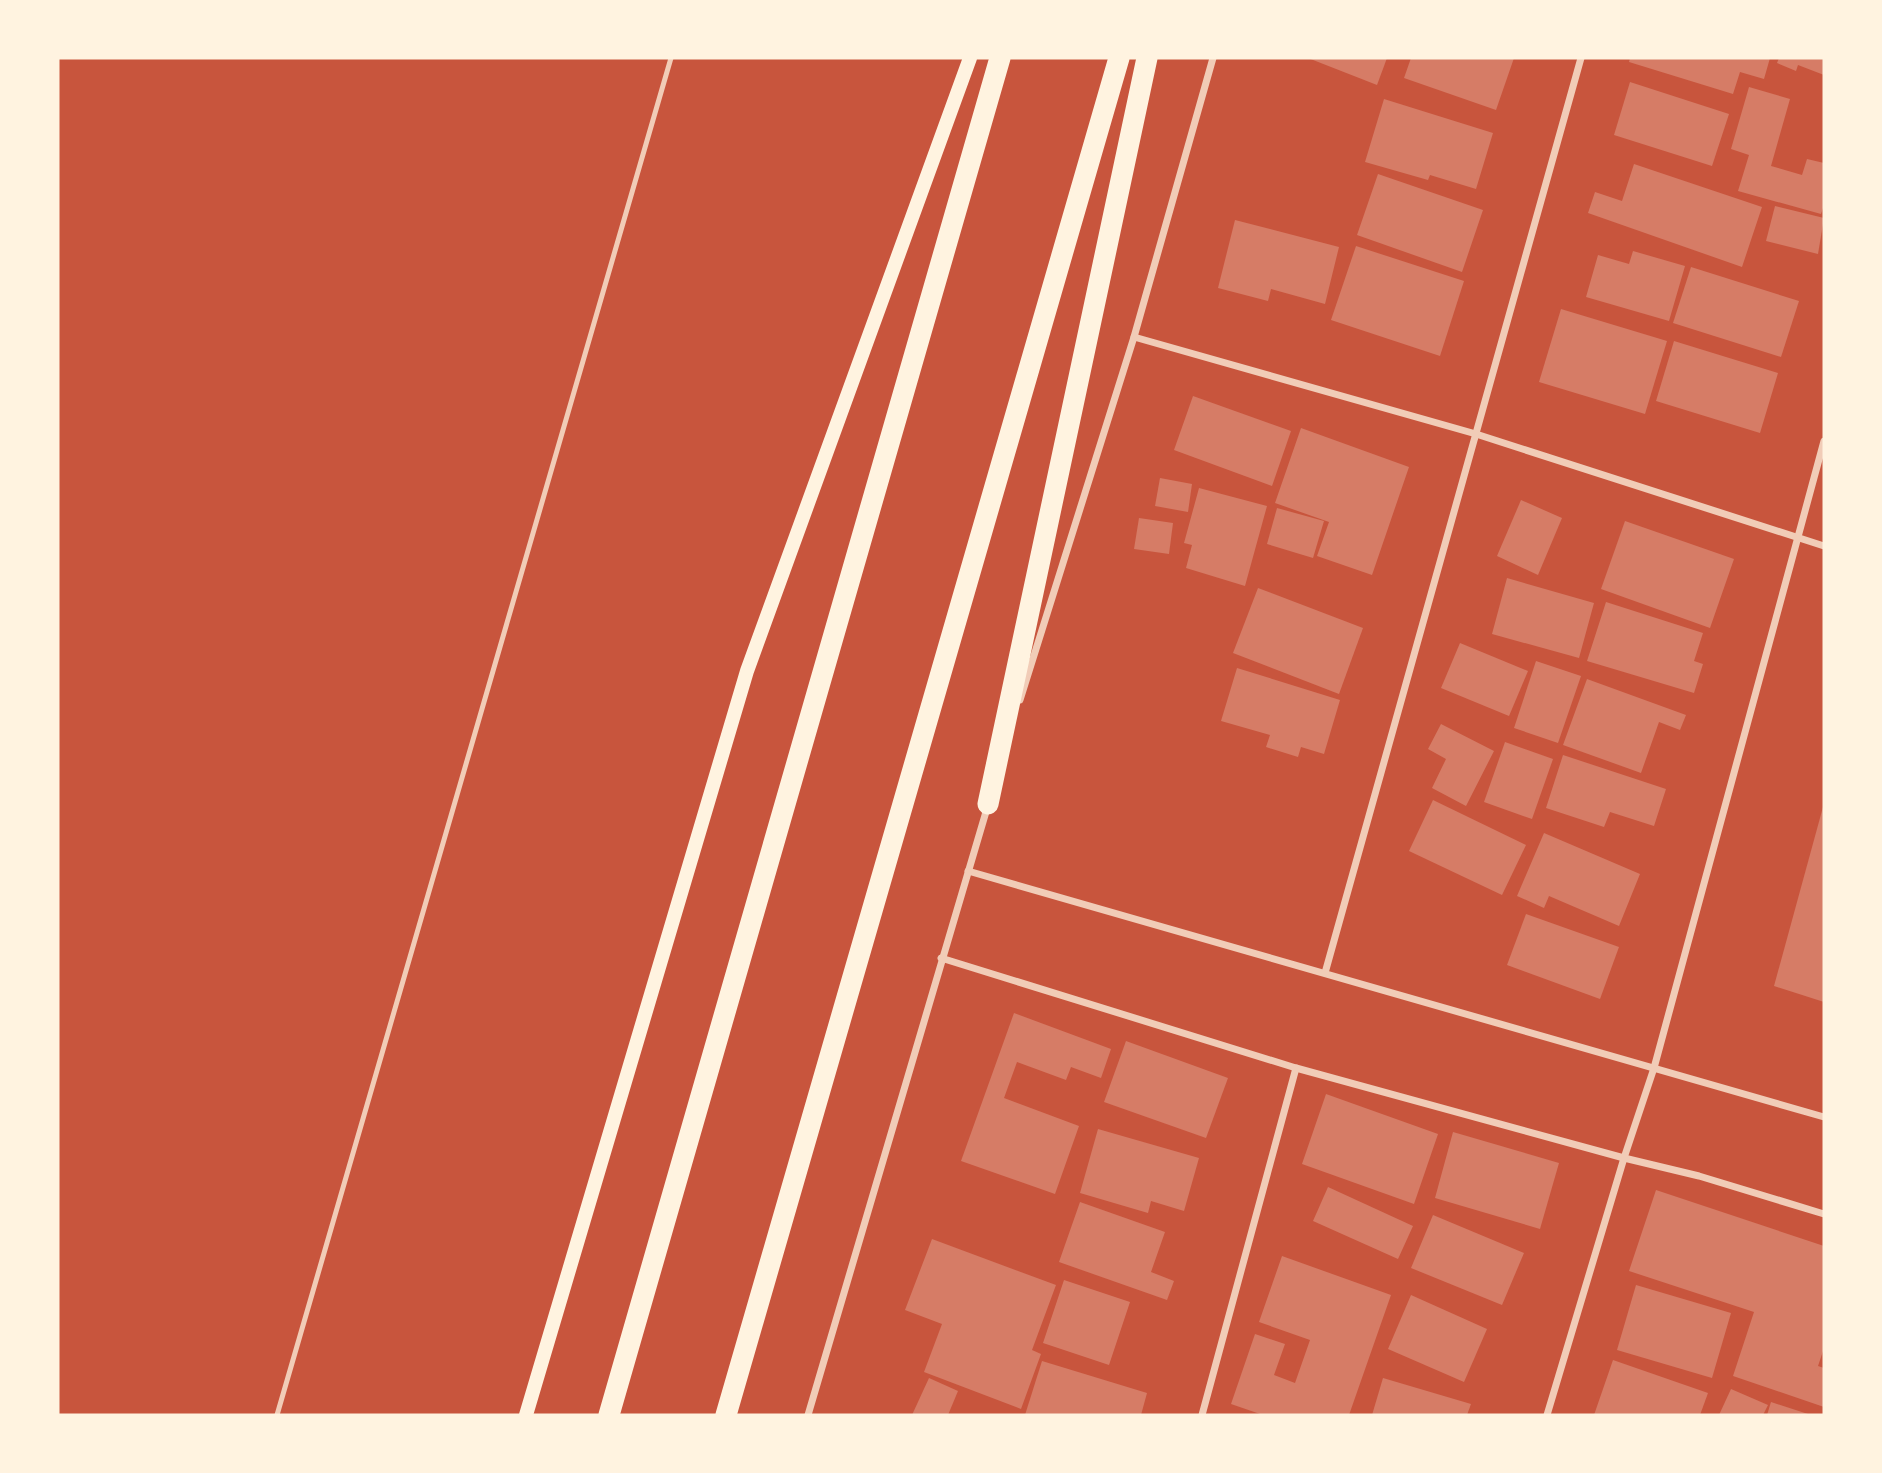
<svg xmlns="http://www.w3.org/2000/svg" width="1882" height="1473" viewBox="0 0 1882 1473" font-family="Poppins,sans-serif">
	<rect width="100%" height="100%" fill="#c8553d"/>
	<!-- building -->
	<g fill="#d67c66">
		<polygon points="1308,58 1387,58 1377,85"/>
		<polygon points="1411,58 1514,58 1496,110 1404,78"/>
		<polygon points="1630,58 1770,58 1764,79 1740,72 1733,94 1629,62"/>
		<polygon points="1779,58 1824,58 1824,75 1798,65 1796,71 1777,63"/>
		<polygon points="1630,82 1729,114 1712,166 1614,135"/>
		<polygon points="1749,87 1790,99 1771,166 1802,175 1807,159 1824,163 1824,205 1821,214 1738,191 1749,155 1731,149"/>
		<polygon points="1384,99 1493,133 1476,189 1430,175 1428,180 1365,162"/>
		<polygon points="1634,164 1762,207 1742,267 1588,213 1595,192 1622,201"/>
		<polygon points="1378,174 1483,210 1462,272 1357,235"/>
		<polygon points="1775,206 1824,218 1818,254 1766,241"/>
		<polygon points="1235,220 1339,247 1325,304 1271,289 1268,301 1218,288"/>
		<polygon points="1356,246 1464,281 1440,356 1331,320"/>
		<polygon points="1633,251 1685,266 1669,321 1586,297 1598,255 1629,264"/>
		<polygon points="1691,267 1799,301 1781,357 1673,323"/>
		<polygon points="1561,309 1667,341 1645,414 1539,382"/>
		<polygon points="1674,341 1778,373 1760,433 1656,401"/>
		<polygon points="1193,396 1291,431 1272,486 1174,450"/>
		<polygon points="1301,428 1409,467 1372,575 1317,556 1329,522 1275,503"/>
		<polygon points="1160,478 1192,484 1188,512 1155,506"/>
		<polygon points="1199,488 1267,506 1245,586 1186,568 1192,545 1184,543"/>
		<polygon points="1521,500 1562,518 1538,575 1497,556"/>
		<polygon points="1277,508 1324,521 1313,558 1267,544"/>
		<polygon points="1139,518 1173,523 1169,554 1134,549"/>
		<polygon points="1625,521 1734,559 1710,628 1601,589"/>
		<polygon points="1507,578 1594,603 1579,658 1492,634"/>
		<polygon points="1258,588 1363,628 1339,694 1233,653"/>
		<polygon points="1606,602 1703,633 1694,661 1703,664 1694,693 1587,661"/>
		<polygon points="1460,643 1528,671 1509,716 1441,688"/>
		<polygon points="1536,661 1581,676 1558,743 1514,728"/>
		<polygon points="1237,668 1340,700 1324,754 1301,747 1298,757 1266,747 1270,735 1221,721"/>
		<polygon points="1587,679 1686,715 1680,730 1659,722 1641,773 1563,745"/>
		<polygon points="1441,724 1494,751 1466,806 1432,788 1446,759 1428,749"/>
		<polygon points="1505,742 1553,759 1532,819 1484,802"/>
		<polygon points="1563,755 1666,789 1654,826 1610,812 1604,827 1546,808"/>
		<polygon points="1433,800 1526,845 1502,895 1409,851"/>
		<polygon points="1823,807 1824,808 1824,1002 1774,986"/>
		<polygon points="1544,833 1640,874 1619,926 1549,896 1544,908 1517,896"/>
		<polygon points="1526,914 1619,947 1600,999 1507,965"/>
		<polygon points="1014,1013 1111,1049 1101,1078 1071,1067 1066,1080 1017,1062 1004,1098 1079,1126 1055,1194 961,1161"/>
		<polygon points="1126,1041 1228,1078 1206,1138 1104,1102"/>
		<polygon points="1326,1094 1438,1134 1414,1204 1302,1164"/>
		<polygon points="1098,1129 1199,1158 1184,1211 1151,1201 1148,1213 1080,1193"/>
		<polygon points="1453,1132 1559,1163 1540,1229 1435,1198"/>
		<polygon points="1328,1187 1413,1226 1398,1259 1313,1221"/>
		<polygon points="1656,1190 1824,1246 1824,1348 1818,1366 1824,1368 1824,1407 1733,1376 1754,1312 1629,1271"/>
		<polygon points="1080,1202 1165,1232 1151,1272 1174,1281 1167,1300 1059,1262"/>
		<polygon points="1433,1215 1524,1253 1502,1305 1411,1268"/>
		<polygon points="932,1239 1056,1285 1032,1350 1041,1354 1021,1409 924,1372 942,1324 905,1310"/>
		<polygon points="1282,1256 1391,1295 1349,1415 1263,1415 1231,1404 1255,1334 1285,1344 1274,1375 1295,1383 1310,1340 1259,1322"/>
		<polygon points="1064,1280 1130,1302 1109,1365 1043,1343"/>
		<polygon points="1636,1285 1731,1313 1712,1378 1617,1350"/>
		<polygon points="1411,1295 1487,1329 1464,1382 1388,1349"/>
		<polygon points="1613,1360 1708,1393 1700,1415 1594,1415"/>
		<polygon points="1042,1361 1147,1393 1141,1415 1025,1415"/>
		<polygon points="929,1378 958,1391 948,1415 912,1415"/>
		<polygon points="1383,1378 1471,1404 1467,1415 1372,1415"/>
		<polygon points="1731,1389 1768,1405 1763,1415 1719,1415"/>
		<polygon points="1771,1402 1811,1415 1767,1415"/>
	</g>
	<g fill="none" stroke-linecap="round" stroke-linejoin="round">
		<!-- service -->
		<polyline stroke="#f1ccb7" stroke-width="5" points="277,1415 671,58"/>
		<!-- minor -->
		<g stroke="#f1ccb7" stroke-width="7">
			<polyline points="1134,337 1476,434 1824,546"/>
			<polyline points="1020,700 1134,337 1213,58"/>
			<polyline points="968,871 1824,1117"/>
			<polyline points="941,958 1296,1068 1624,1158 1699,1176 1824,1214"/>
			<polyline points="1325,973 1581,58"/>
			<polyline points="808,1415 988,805"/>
			<polyline points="1202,1415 1296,1068"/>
			<polyline points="1547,1415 1624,1158 1654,1068 1824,441"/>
		</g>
		<!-- secondary -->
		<polyline stroke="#fff3e0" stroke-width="14" points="526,1415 747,671 970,58"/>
		<!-- motorway -->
		<g stroke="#fff3e0" stroke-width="21">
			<polyline points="988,804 1147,58"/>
			<polyline points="609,1415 1000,58"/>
			<polyline points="726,1415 1119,58"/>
		</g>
	</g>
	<!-- border -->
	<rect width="1882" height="1473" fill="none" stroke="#fff3e0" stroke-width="119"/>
</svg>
